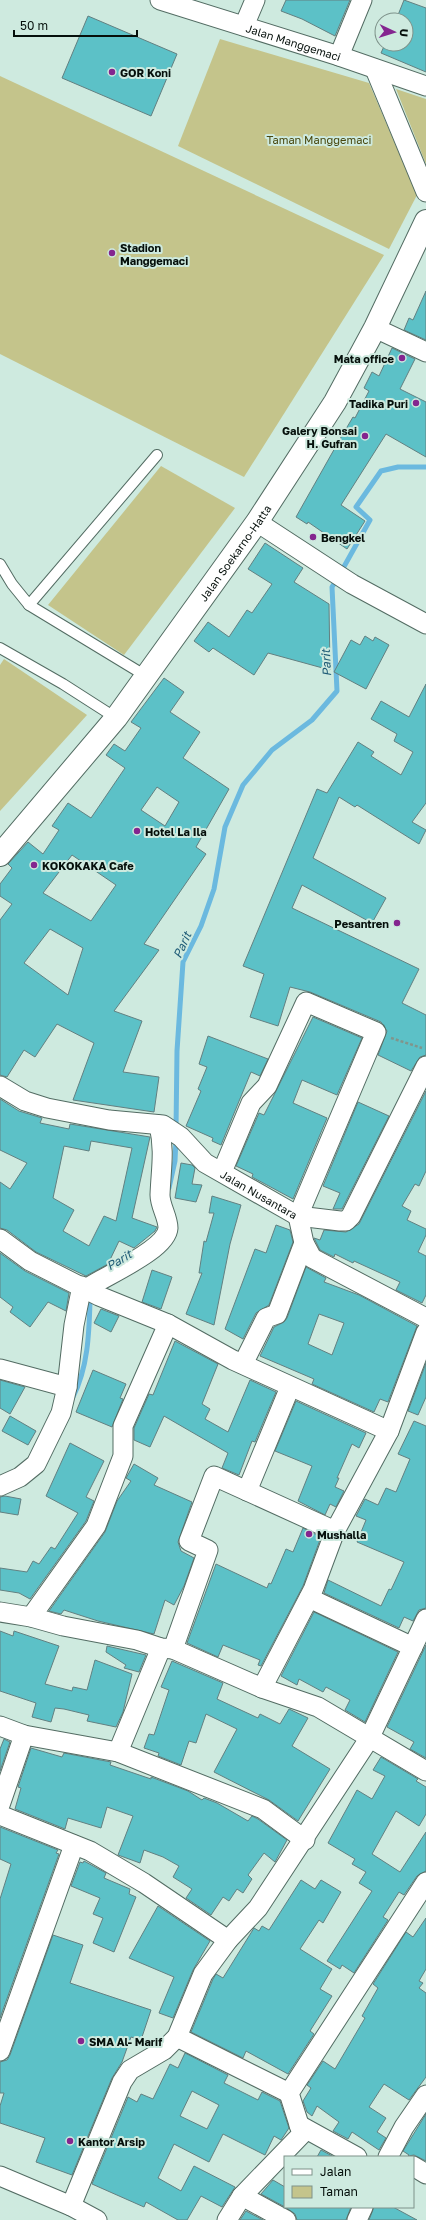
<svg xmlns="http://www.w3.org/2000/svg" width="426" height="2220" viewBox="0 0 426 2220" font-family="'Golos Text',sans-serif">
	<rect width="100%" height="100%" fill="#ceeadf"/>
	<!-- green -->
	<g fill="#c4c48b">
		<polygon points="220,39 369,83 417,195 389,249 178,146"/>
		<polygon points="0,76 384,255 244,477 0,354"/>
		<polygon points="396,89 426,99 426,164"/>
		<polygon points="161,466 235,508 124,655 48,605"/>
		<polygon points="4,659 87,715 0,811 0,665"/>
	</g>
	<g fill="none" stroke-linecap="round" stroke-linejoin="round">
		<!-- stream -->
		<g stroke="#6bb9df" stroke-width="5">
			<polyline points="341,572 370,520 356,507 381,471 398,467 426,467"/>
			<polyline points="176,1129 177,1051 183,962 201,926 214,889 225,827 243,785 272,750 312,720 337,691 332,587 337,579"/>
			<polyline points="169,1188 175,1161 176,1139"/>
			<path d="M73 1397C88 1367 89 1334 90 1302L92 1296"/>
		</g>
	</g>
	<!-- building -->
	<g fill="#5cc1c7" stroke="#628081" fill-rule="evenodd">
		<polygon points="286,0 350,0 335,36 302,19 281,11"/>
		<polygon points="404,0 426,8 426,72 381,53 385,44 406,44 406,20 396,20"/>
		<polygon points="88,16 177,54 151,116 62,78"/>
		<polygon points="426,291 426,340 404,330 409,318 413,320"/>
		<polygon points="392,348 415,359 400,389 426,402 426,457 386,434 341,505 365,521 347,549 308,522 307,524 296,517 340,439 353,417 355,418 369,391 364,388 372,372 379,376"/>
		<polygon points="265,543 303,568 294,582 329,604 330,670 268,653 254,675 213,648 209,652 194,641 208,622 229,637 247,610 252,613 272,584 248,569"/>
		<polygon points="365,636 373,641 375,637 389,645 366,689 334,672 351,640 360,645"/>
		<path d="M164 678 184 692 170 712 200 732 183 758 229 789 196 847 206 854 144 944 159 950 114 1011 142 1021 123 1072 159 1077 154 1112 73 1100 94 1043 57 1024 35 1057 24 1050 7 1077 0 1075V920L12 904 0 896V884L12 868 8 864 28 842 43 854 59 830 52 826 68 803 91 818 125 768 106 755 114 744 125 751 141 728 131 722ZM157 787 179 802 165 826 141 810ZM72 855 116 885 91 921 43 893ZM50 929 83 948 68 995 24 963Z"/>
		<polygon points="426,684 426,803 412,822 426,830 419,844 357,805 355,807 339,797 313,858 386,898 372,923 302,885 292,908 419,969 402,1003 426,1015 426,1055 420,1057 411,1071 378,1055 387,1031 381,1022 310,992 290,987 278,1026 250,1017 264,974 243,966 317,789 327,793 358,742 374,752 371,756 401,775 413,752 394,741 397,734 371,719 381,701 409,717"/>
		<polygon points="313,1017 362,1038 337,1095 302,1080 293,1103 327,1118 293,1199 252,1177 253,1174 236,1166 259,1113 264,1115"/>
		<polygon points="208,1036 268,1059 260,1076 251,1072 221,1145 212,1141 213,1138 186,1126 201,1091 198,1089 207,1067 199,1064"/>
		<polygon points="426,1091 426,1171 419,1186 415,1184 402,1206 411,1211 407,1220 426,1229 426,1235 418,1252 426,1256 426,1295 422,1303 396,1290 400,1282 354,1261 353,1263 335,1254 334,1257 320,1250 314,1238 320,1240 324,1230 346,1232 359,1224"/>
		<path d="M0 1099 19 1111 42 1118 40 1123 69 1129 70 1124 150 1137 132 1218 157 1227 155 1231 134 1248 119 1241 108 1264 86 1276 36 1252 7 1230 0 1228V1182L10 1189 27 1163 0 1150ZM91 1141 132 1148 116 1221 104 1216 89 1246 63 1231 74 1210 53 1198 64 1146 89 1151Z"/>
		<polygon points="358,1102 389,1116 342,1209 333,1209 340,1193 323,1186"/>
		<polygon points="181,1163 192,1165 195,1168 192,1184 202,1185 196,1202 175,1198"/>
		<polygon points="212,1196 241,1205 230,1244 214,1325 186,1314 202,1273 199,1273 204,1241 206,1242 214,1213 209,1213"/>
		<polygon points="276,1225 290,1230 293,1242 269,1305 256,1313 243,1339 225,1329 255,1249 266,1253"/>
		<polygon points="0,1253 25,1271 69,1293 66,1311 48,1302 30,1327 10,1312 13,1307 0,1297"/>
		<path d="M306 1267 326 1278 324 1282 359 1295 417 1326 388 1402 380 1399 374 1412 312 1384 314 1379 260 1356 274 1327 284 1322 287 1318ZM319 1314 344 1323 332 1355 308 1344Z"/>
		<polygon points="152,1270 172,1277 161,1309 142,1302"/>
		<polygon points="101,1309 119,1316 111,1332 94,1323"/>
		<polygon points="175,1341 218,1364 202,1404 210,1409 205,1419 228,1432 250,1380 276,1392 255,1442 252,1441 239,1475 222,1468 228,1453 164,1416 150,1447 134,1440 134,1428 149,1394 153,1395"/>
		<polygon points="426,1363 426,1397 418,1415 408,1411"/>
		<polygon points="93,1370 126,1384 120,1398 123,1399 112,1427 76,1412"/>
		<polygon points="0,1380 25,1387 10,1414 0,1408"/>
		<polygon points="296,1401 366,1433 359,1448 352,1444 337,1478 339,1478 335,1487 344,1491 336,1507 330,1504 325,1515 298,1501 312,1466 275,1451"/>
		<polygon points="10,1416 36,1431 28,1445 2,1431"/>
		<polygon points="414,1421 426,1426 426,1608 419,1610 413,1621 404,1617 399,1628 324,1593 328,1580 381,1606 389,1589 391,1590 404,1562 357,1542 366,1520 356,1516 365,1499 378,1505 386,1488 396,1492 410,1459 398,1454"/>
		<polygon points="70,1443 104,1461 86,1497 94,1501 86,1521 30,1599 19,1593 0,1590 0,1568 27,1572 33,1561 39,1564 51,1547 55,1549 78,1513 46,1496"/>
		<polygon points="134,1464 158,1478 154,1485 192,1502 178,1542 181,1551 194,1558 184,1586 174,1605 165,1600 154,1634 98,1621 64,1610 61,1614 49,1611 105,1532 117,1501 131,1481 126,1478"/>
		<polygon points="5,1496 21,1499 18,1515 0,1512 0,1497"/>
		<polygon points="303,1528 321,1537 303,1586 261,1666 258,1665 260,1660 223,1645 218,1657 187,1643 216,1564 267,1588 269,1583 271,1584 286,1549 293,1552"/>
		<polygon points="314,1612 398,1652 365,1722 345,1710 350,1700 326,1687 323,1692 299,1679 297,1685 281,1676"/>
		<polygon points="0,1631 13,1636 14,1631 59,1646 45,1684 72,1691 73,1687 87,1690 95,1660 132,1674 123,1712 116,1727 87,1721 89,1715 64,1709 55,1708 51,1722 32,1717 36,1703 0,1691"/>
		<polygon points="426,1645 426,1758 410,1749 414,1742 387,1727"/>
		<polygon points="107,1646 146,1655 139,1672 124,1668 126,1665 106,1652"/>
		<polygon points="172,1661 223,1683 217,1699 258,1718 260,1714 280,1724 289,1709 308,1718 292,1746 330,1769 298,1821 269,1800 214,1772 237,1729 206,1714 196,1743 189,1741 181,1765 158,1756 159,1753 144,1748 149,1734 154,1735 169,1690 161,1687"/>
		<polygon points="4,1739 10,1742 0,1771 0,1749"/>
		<polygon points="31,1748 62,1757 64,1753 111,1762 110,1765 151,1779 151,1777 188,1791 202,1800 204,1798 217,1803 248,1821 252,1816 258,1819 287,1840 275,1862 264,1853 248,1875 252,1879 243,1893 237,1889 229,1901 223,1897 211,1915 186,1898 192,1889 173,1877 179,1866 163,1857 144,1850 140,1863 118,1855 133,1816 107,1807 101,1828 68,1818 65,1829 15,1809 21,1788 18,1787"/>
		<polygon points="381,1757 418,1779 416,1781 426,1787 426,1814 419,1826 396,1811 372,1854 400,1872 426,1832 426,1871 417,1876 404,1895 399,1892 383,1917 388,1920 354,1973 342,1965 340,1969 327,1961 372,1891 359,1883 366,1872 352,1864 355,1859 328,1843 357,1790 372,1799 385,1776 373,1770"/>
		<polygon points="0,1827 58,1850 56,1853 59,1854 0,2018 0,1899 11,1864 0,1859"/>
		<polygon points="84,1861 106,1873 104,1878 130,1889 129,1894 136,1897 114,1952 93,1943 103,1918 93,1914 100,1898 71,1886 80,1862 83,1863"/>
		<polygon points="301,1880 315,1889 321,1880 341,1892 323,1923 319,1920 300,1949 332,1969 320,1989 332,1996 310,2031 314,2034 288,2074 246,2051 243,2058 191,2032 213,1979 216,1974 223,1978 254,1928 259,1931 262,1926 269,1930"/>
		<polygon points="158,1906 210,1941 193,1970 173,2018 159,2013 174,1977 129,1958"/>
		<polygon points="426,1918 426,1969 419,1981 423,1983 419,1988 426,1993 426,2077 409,2100 384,2084 369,2107 386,2118 377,2132 386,2138 379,2150 352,2132 348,2139 333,2131 339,2122 317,2106 312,2116 307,2112 303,2101 311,2088 307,2085 323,2061 335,2069 365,2018 362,2016 378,1988 373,1984 406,1932 413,1937"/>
		<polygon points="53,1935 83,1945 70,1983 151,2010 141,2040 131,2037 122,2062 112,2078 72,2175 36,2162 45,2138 0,2123 0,2106 4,2093 0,2093 0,2062 7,2060 10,2055"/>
		<path d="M185 2053 228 2075 224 2083 258 2100 262 2092 280 2101 289 2128 281 2140 274 2136 265 2155 223 2134 209 2162 174 2144 158 2178 181 2191 194 2166 235 2187 222 2207 201 2196 187 2220H178L146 2202 144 2207 92 2184 128 2097 137 2102 141 2094 153 2099 170 2064 178 2068ZM192 2091 219 2105 207 2129 180 2116Z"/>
		<polygon points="426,2114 426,2161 414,2155 408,2156 409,2155 403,2151"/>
		<polygon points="321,2150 334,2157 317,2157"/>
		<polygon points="273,2180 285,2187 285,2207 261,2194"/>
		<polygon points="285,2207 351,2207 346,2220 297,2220 295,2214"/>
		<polygon points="374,2207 393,2207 417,2220 369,2220"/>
		<polygon points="246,2211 263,2220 240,2220"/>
	</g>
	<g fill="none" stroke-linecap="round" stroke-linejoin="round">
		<defs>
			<g id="service">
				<polyline points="0,564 12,584 29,605 146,676"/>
				<polyline points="29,605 157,455"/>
				<polyline points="0,648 63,684 116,718"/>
			</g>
			<g id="minor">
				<path id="s1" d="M160 0 339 56 426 86"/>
				<polyline points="244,26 255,0"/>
				<polyline points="339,56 362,0"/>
				<polyline points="375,69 426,192"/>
				<polyline points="375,328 426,352"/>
				<polyline points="257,522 352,584 426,624"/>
				<path id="s2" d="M0 1086 25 1101 47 1108 109 1120 163 1125 181 1137 205 1163 298 1216 340 1221H346L351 1216 426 1066"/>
				<polyline points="222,1172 251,1103 267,1086 306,1002 376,1032 298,1216"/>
				<polyline points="298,1216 304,1243 312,1258 426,1318"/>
				<polyline points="0,1239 30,1261 99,1296 168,1324 233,1360 389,1431"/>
				<path d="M86 1289C104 1276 167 1250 168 1228 168 1217 160 1206 160 1195 161 1168 165 1152 159 1125"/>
				<polyline points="243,1364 266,1318 277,1314 304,1243"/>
				<polyline points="0,1369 67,1387"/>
				<polyline points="0,1486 20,1477 36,1464 61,1413 67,1387 74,1325 82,1286"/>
				<polyline points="247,1491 290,1387"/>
				<polyline points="309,1598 413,1647"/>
				<polyline points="0,1612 31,1617 63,1626 137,1640 161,1648 173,1649 262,1688 318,1707 426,1771"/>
				<polyline points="31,1617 96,1526 123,1456 123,1426 168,1324"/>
				<polyline points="173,1649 208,1550 189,1541 214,1476 335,1531"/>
				<polyline points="262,1688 313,1590 335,1531 389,1431 426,1332"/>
				<polyline points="0,1726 24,1735 118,1752 263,1809 305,1840"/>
				<polyline points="118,1752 161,1648"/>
				<polyline points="0,1805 24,1735"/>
				<polyline points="0,1815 90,1851 144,1883 228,1940"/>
				<polyline points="177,2037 289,2093"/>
				<polyline points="0,2051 74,1845"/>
				<polyline points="299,2125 357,2157"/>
				<polyline points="388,2157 404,2127 426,2095"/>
				<polyline points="413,2166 426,2174"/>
				<polyline points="0,2176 71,2206 97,2220"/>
				<polyline points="242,2196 286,2220"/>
				<polyline points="71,2206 122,2082 130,2070 164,2050 177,2037 203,1974 228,1940 258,1908 369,1739 426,1619"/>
				<polyline points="227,2220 242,2196 302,2134 289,2093 426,1882"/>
				<polyline points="357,2220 363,2207"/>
			</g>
			<g id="trunk">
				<path id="s3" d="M0 855 116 718 257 522 335 402 375 328 426 221"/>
			</g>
		</defs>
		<!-- service casing -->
		<use href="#service" stroke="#536c63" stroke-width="12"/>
		<!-- minor casing -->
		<use href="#minor" stroke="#536c63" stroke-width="21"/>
		<!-- trunk casing -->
		<use href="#trunk" stroke="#536c63" stroke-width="24"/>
		<!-- path -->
		<polyline stroke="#80958c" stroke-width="2.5" stroke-dasharray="3 2" stroke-linecap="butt" points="391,1038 422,1048"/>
		<!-- service -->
		<use href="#service" stroke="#fff" stroke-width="10"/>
		<!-- minor -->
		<use href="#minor" stroke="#fff" stroke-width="19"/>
		<!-- trunk -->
		<use href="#trunk" stroke="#fff" stroke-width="22"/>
	</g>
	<!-- markers -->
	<g fill="#84258f" stroke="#ceeadf" stroke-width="1.5">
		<circle cx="112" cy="72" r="4"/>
		<circle cx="112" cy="253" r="4"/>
		<circle cx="402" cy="358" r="4"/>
		<circle cx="416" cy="403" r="4"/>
		<circle cx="365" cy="436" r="4"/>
		<circle cx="313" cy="537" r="4"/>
		<circle cx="137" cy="831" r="4"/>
		<circle cx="34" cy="865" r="4"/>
		<circle cx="397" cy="923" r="4"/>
		<circle cx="309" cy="1534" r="4"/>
		<circle cx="81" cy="2041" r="4"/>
		<circle cx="70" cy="2141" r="4"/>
	</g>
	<g text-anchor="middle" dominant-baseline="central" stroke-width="4" stroke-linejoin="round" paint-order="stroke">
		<!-- street labels -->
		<g font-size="11" fill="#050f0b" stroke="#ceeadf">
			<text stroke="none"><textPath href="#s1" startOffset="140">Jalan Manggemaci</textPath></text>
			<text stroke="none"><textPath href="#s3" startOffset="383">Jalan Soekarno-Hatta</textPath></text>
			<text stroke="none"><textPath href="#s2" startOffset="289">Jalan Nusantara</textPath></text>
		</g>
		<!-- poi labels -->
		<g font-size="11" font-weight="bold" fill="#050f0b" stroke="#ceeadf" text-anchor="start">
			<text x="120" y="72">GOR Koni</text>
			<text x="120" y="247">Stadion<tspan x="120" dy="13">Manggemaci</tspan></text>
			<text x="394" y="358" text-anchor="end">Mata office</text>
			<text x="408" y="403" text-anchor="end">Tadika Puri</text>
			<text x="357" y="430" text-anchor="end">Galery Bonsai<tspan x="357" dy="13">H. Gufran</tspan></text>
			<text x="321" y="537">Bengkel</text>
			<text x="145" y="831">Hotel La Ila</text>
			<text x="42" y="865">KOKOKAKA Cafe</text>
			<text x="389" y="923" text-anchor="end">Pesantren</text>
			<text x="317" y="1534">Mushalla</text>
			<text x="89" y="2041">SMA Al- Marif</text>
			<text x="78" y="2141">Kantor Arsip</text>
		</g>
		<!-- park labels -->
		<g font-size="11" fill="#48470e" stroke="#ceeadf">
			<text x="319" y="139">Taman Manggemaci</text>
		</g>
		<!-- water labels -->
		<g font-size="12" font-style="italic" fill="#1f5b76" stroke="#ceeadf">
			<text transform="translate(326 663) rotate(-93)">Parit</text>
			<text transform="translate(182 945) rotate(-66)">Parit</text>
			<text transform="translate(119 1260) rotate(-31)">Parit</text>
		</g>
	</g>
	<!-- legend -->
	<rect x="284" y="2156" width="130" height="52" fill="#ceeadf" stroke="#7e928a"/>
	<rect x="292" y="2169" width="20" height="6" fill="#ffffff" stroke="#7e928a"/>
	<text x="320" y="2176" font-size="12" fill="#050f0b">Jalan</text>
	<rect x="292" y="2186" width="20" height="12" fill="#c4c48b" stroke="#7e928a"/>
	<text x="320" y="2196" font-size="12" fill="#050f0b">Taman</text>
	<!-- north arrow -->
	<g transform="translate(394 32) rotate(94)"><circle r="19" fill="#ceeadf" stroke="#7e928a"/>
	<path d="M0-3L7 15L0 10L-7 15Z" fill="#84258f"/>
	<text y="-6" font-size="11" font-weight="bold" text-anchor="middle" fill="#050f0b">U</text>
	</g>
	<!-- scale -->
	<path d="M14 30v6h123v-6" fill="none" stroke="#050f0b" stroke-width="2"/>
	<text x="20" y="30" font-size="12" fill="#050f0b" stroke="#ceeadf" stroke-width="3" paint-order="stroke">50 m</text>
</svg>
